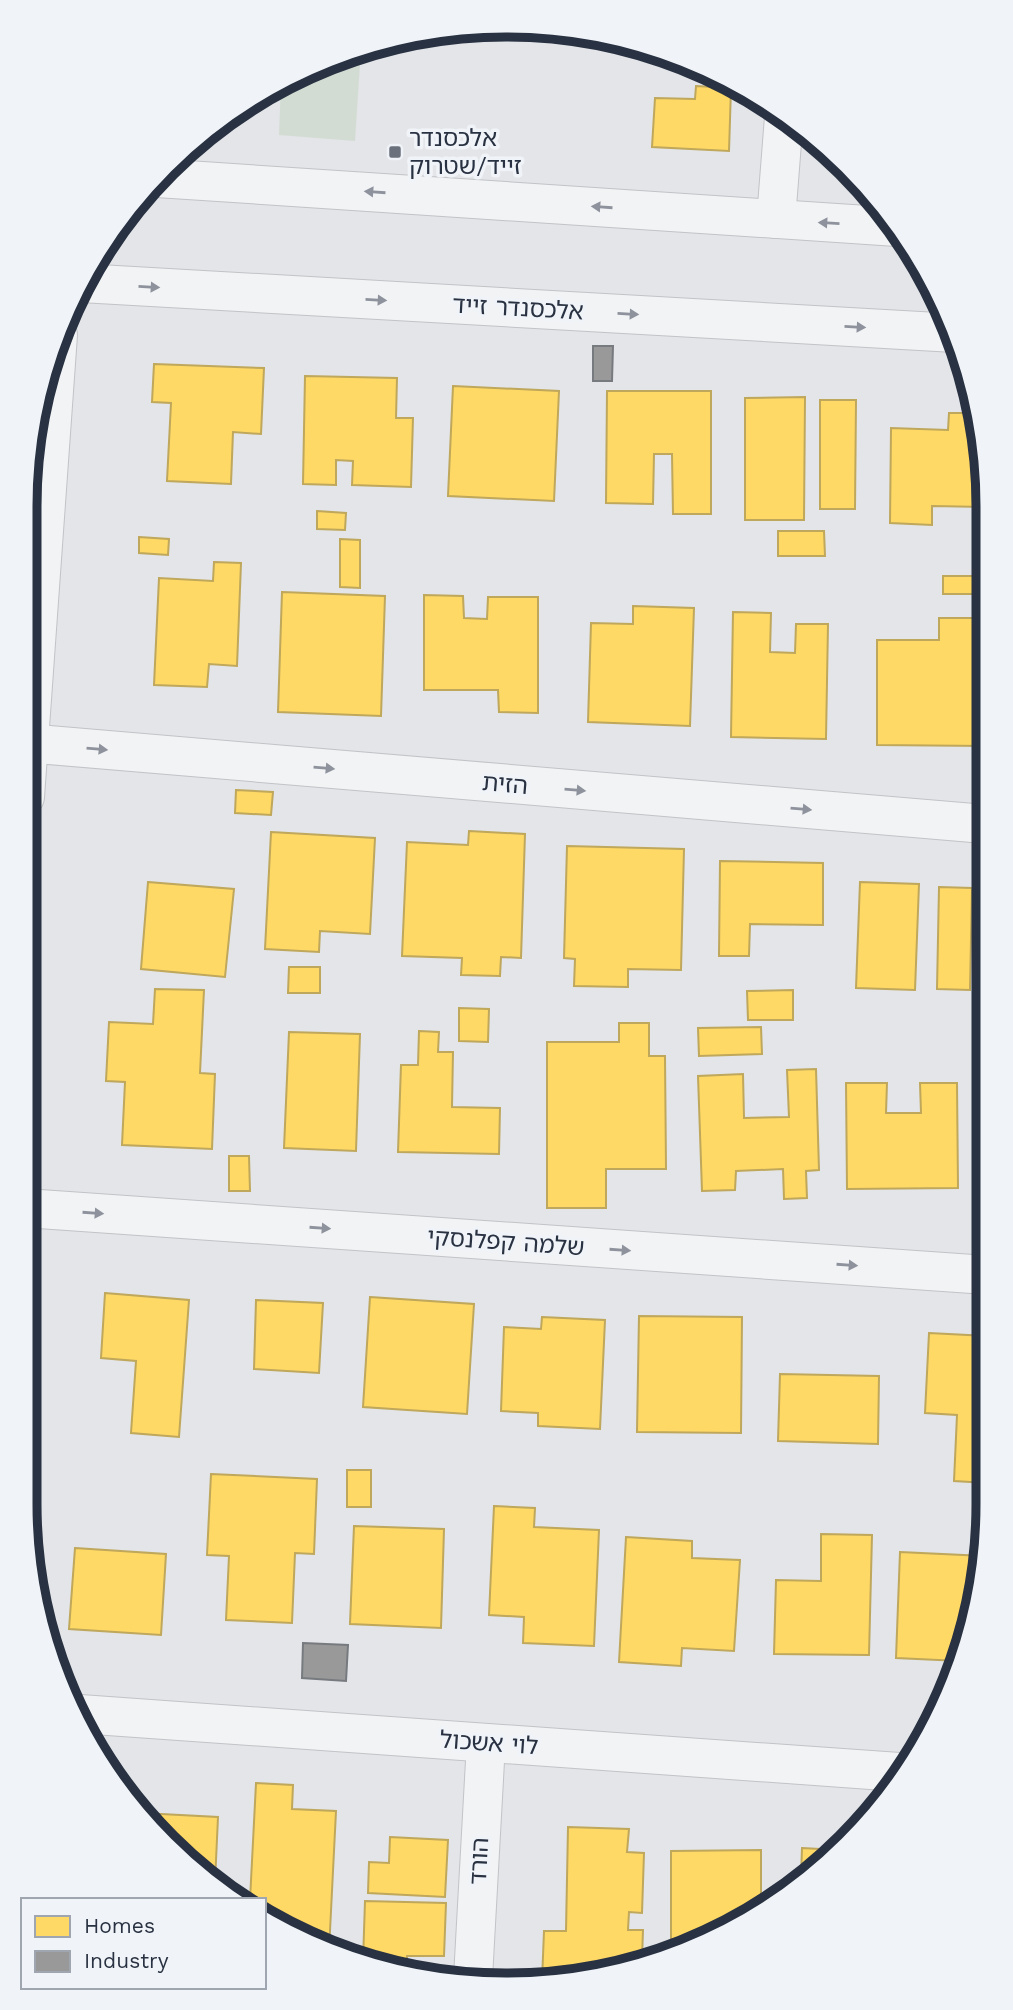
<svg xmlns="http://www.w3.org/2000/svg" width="1013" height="2010" viewBox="0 0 1013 2010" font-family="'Work Sans','Noto Sans Hebrew',sans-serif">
	<rect width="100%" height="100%" fill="#e3e5e8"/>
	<!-- green -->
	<polygon fill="#d3dcd3" points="361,48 355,141 279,135 281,82 351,50"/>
	<!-- homes -->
	<g fill="#ffd966" stroke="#bfa75b" stroke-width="2">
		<polygon points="656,50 677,58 656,58"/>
		<polygon points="696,65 719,74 725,78 696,77"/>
		<polygon points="696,86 731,88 729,151 652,147 655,98 695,99"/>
		<polygon points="154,364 264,368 261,434 233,432 231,484 167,481 171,403 152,402"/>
		<polygon points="305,376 397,378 396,418 413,418 411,487 352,485 353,461 336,460 336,485 303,484"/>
		<polygon points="453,386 559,391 554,501 448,496"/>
		<polygon points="607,391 711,391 711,514 673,514 672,454 654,454 653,504 606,503"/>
		<polygon points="805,397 804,520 745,520 745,398"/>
		<polygon points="820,400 856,400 855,509 820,509"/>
		<polygon points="949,413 976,413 984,443 985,507 932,506 932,525 890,523 891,428 948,430"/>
		<polygon points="317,511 346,513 345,530 317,529"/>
		<polygon points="778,531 824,531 825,556 778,556"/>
		<polygon points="139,537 169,539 168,555 139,553"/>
		<polygon points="340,539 360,540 360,588 340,587"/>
		<polygon points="214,562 241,563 237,666 209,664 207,687 154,685 159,578 213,581"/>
		<rect x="943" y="576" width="32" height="18"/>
		<polygon points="282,592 385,596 381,716 278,712"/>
		<polygon points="424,595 463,596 464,618 487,619 488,597 538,597 538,713 499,712 498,690 424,690"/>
		<polygon points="633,606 694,608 690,726 588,722 591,623 633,624"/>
		<polygon points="733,612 771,613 770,652 795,653 796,624 828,624 826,739 731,737"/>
		<polygon points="939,618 978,618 978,638 985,638 985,746 877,745 877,640 939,640"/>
		<polygon points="236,790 273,792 271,815 235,813"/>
		<polygon points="469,831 525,834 521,958 501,957 500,976 461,975 462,958 402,956 407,842 468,845"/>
		<polygon points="271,832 375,838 370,934 320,931 319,952 265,949"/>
		<polygon points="567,846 684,849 681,970 628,969 628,987 574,986 575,959 564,958"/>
		<polygon points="720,861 823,863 823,925 750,924 749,956 719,956"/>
		<polygon points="148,882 234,889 225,977 141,969"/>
		<polygon points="860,882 919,884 915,990 856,988"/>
		<polygon points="939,887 972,888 970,990 937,989"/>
		<polygon points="289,967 320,967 320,993 288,993"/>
		<polygon points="155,989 204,990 200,1073 215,1074 212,1149 122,1145 125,1082 106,1081 109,1022 153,1024"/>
		<polygon points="793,990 793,1020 748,1020 747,991"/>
		<polygon points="459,1008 489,1009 488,1042 459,1041"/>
		<polygon points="619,1023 649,1023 649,1056 665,1056 666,1169 606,1169 606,1208 547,1208 547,1042 619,1042"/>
		<polygon points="761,1027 762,1054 699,1056 698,1028"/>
		<polygon points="419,1031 439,1032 438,1052 453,1052 452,1107 500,1108 499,1154 398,1152 401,1065 418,1065"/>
		<polygon points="289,1032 360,1034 356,1151 284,1148"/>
		<polygon points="816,1069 819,1170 806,1171 807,1198 784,1199 783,1169 736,1171 735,1190 702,1191 698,1076 743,1074 744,1118 789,1117 787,1070"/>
		<polygon points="846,1083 887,1083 886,1113 921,1113 920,1083 957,1083 958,1188 847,1189"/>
		<polygon points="229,1156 249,1156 250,1191 229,1191"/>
		<polygon points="105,1293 189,1300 179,1437 131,1433 136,1361 101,1358"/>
		<polygon points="370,1297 474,1304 467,1414 363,1407"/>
		<polygon points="256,1300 323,1303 319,1373 254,1369"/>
		<polygon points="639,1316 742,1317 741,1433 637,1432"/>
		<polygon points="542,1317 605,1320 600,1429 538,1426 538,1413 501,1411 504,1327 541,1329"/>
		<polygon points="929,1333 987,1336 987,1483 954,1481 957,1415 925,1413"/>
		<polygon points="780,1374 879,1376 878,1444 778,1441"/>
		<rect x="347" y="1470" width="24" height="37"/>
		<polygon points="211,1474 317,1479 314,1554 295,1553 292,1623 226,1620 229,1556 207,1555"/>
		<polygon points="494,1506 535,1508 534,1527 599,1530 594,1646 523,1643 524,1617 489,1615"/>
		<polygon points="354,1526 444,1529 441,1628 350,1624"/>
		<polygon points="821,1534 872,1535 869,1655 774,1654 776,1580 821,1581"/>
		<polygon points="626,1537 692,1541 692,1558 740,1560 734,1651 682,1648 681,1666 619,1662"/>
		<polygon points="75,1548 166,1554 161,1635 69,1629"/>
		<polygon points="900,1552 984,1556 972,1628 960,1661 896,1658"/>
		<polygon points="256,1783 293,1785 292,1809 336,1811 329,1951 264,1918 264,1900 250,1900"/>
		<polygon points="142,1813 218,1817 215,1882"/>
		<polygon points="568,1827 629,1829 627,1852 644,1853 642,1913 629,1912 628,1930 643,1930 642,1959 569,1981 542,1981 544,1931 566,1931"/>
		<polygon points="390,1837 448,1840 445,1897 368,1893 369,1862 389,1863"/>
		<polygon points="802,1848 840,1850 801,1877"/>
		<polygon points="761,1850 761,1906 719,1936 671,1951 671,1851"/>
		<polygon points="365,1901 446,1903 444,1956 407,1956 407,1974 363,1961"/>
	</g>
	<!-- industry -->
	<g fill="#999" stroke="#777a7f" stroke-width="2">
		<polygon points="593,346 613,346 612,381 593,381"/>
		<polygon points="303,1643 348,1645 346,1681 302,1678"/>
	</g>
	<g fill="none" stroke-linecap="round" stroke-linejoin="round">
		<defs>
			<g id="minor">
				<polyline points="776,219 784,117"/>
				<polyline points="25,743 985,824"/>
				<polyline points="25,1208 987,1275"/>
				<polyline points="473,1978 486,1743"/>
			</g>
			<g id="tertiary">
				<polyline points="157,178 897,227"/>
				<polyline points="81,283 955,333"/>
				<polyline points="25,797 58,335"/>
				<polyline points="80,1714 899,1772"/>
			</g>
		</defs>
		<!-- minor casing -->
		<use href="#minor" stroke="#c1c3c6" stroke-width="40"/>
		<!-- tertiary casing -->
		<use href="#tertiary" stroke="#c1c3c6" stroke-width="40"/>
		<!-- minor -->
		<use href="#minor" stroke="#f2f3f5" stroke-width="38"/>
		<!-- tertiary -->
		<use href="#tertiary" stroke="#f2f3f5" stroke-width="38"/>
	</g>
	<!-- one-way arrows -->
	<defs><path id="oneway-solid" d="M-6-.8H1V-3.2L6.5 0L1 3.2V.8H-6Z" transform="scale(1.75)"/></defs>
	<g fill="#8e929c">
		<use href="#oneway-solid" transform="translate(375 192) rotate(-176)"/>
		<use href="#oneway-solid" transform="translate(602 207) rotate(-176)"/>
		<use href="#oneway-solid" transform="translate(829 223) rotate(-177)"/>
		<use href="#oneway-solid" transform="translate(149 287) rotate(3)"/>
		<use href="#oneway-solid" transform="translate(376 300) rotate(3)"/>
		<use href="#oneway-solid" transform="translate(628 314) rotate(3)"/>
		<use href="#oneway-solid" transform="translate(855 327) rotate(3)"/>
		<use href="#oneway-solid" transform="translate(97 749) rotate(5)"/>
		<use href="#oneway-solid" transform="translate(324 768) rotate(5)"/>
		<use href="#oneway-solid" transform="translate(575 790) rotate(5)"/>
		<use href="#oneway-solid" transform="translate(801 809) rotate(5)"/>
		<use href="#oneway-solid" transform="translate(93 1213) rotate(4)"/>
		<use href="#oneway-solid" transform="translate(320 1228) rotate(4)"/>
		<use href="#oneway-solid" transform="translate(620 1250) rotate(4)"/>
		<use href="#oneway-solid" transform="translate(847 1265) rotate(4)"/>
	</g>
	<!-- markers -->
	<rect fill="#6a717c" stroke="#f0f3f7" stroke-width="2.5" x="388" y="145" width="14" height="14" rx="3.5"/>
	<g text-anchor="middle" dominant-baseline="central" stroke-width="7" stroke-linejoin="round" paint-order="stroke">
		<!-- poi labels -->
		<g font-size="24" fill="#293242" stroke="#f0f3f7" text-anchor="start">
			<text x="409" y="138">אלכסנדר<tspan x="409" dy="28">זייד/שטרוק</tspan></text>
		</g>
		<!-- street labels -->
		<g font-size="24" fill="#293242" stroke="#f0f3f7">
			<text transform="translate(518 308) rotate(3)">אלכסנדר זייד</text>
			<text transform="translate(505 784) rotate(5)">הזית</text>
			<text transform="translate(506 1242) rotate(4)">שלמה קפלנסקי</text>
			<text transform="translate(489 1743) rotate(4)">לוי אשכול</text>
			<text transform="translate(479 1861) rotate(-87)">הורד</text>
		</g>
	</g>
	<!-- crop -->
	<path d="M0 0H1013V2010H0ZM506 37H507A469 469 0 0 1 976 506V1504A469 469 0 0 1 507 1973H506A469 469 0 0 1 37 1504V506A469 469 0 0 1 506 37Z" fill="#f0f3f7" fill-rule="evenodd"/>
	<path fill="none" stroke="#293242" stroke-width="9" d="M506 37H507A469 469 0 0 1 976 506V1504A469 469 0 0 1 507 1973H506A469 469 0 0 1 37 1504V506A469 469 0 0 1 506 37Z"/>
	<!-- legend -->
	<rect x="21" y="1898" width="245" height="91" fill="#f0f3f7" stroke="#a0a6af" stroke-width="2"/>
	<rect x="35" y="1916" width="35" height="21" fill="#ffd966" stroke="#a0a6af" stroke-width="2"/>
	<text x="84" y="1933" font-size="21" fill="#293242">Homes</text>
	<rect x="35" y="1951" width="35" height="21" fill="#999999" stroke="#a0a6af" stroke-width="2"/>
	<text x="84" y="1968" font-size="21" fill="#293242">Industry</text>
</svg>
